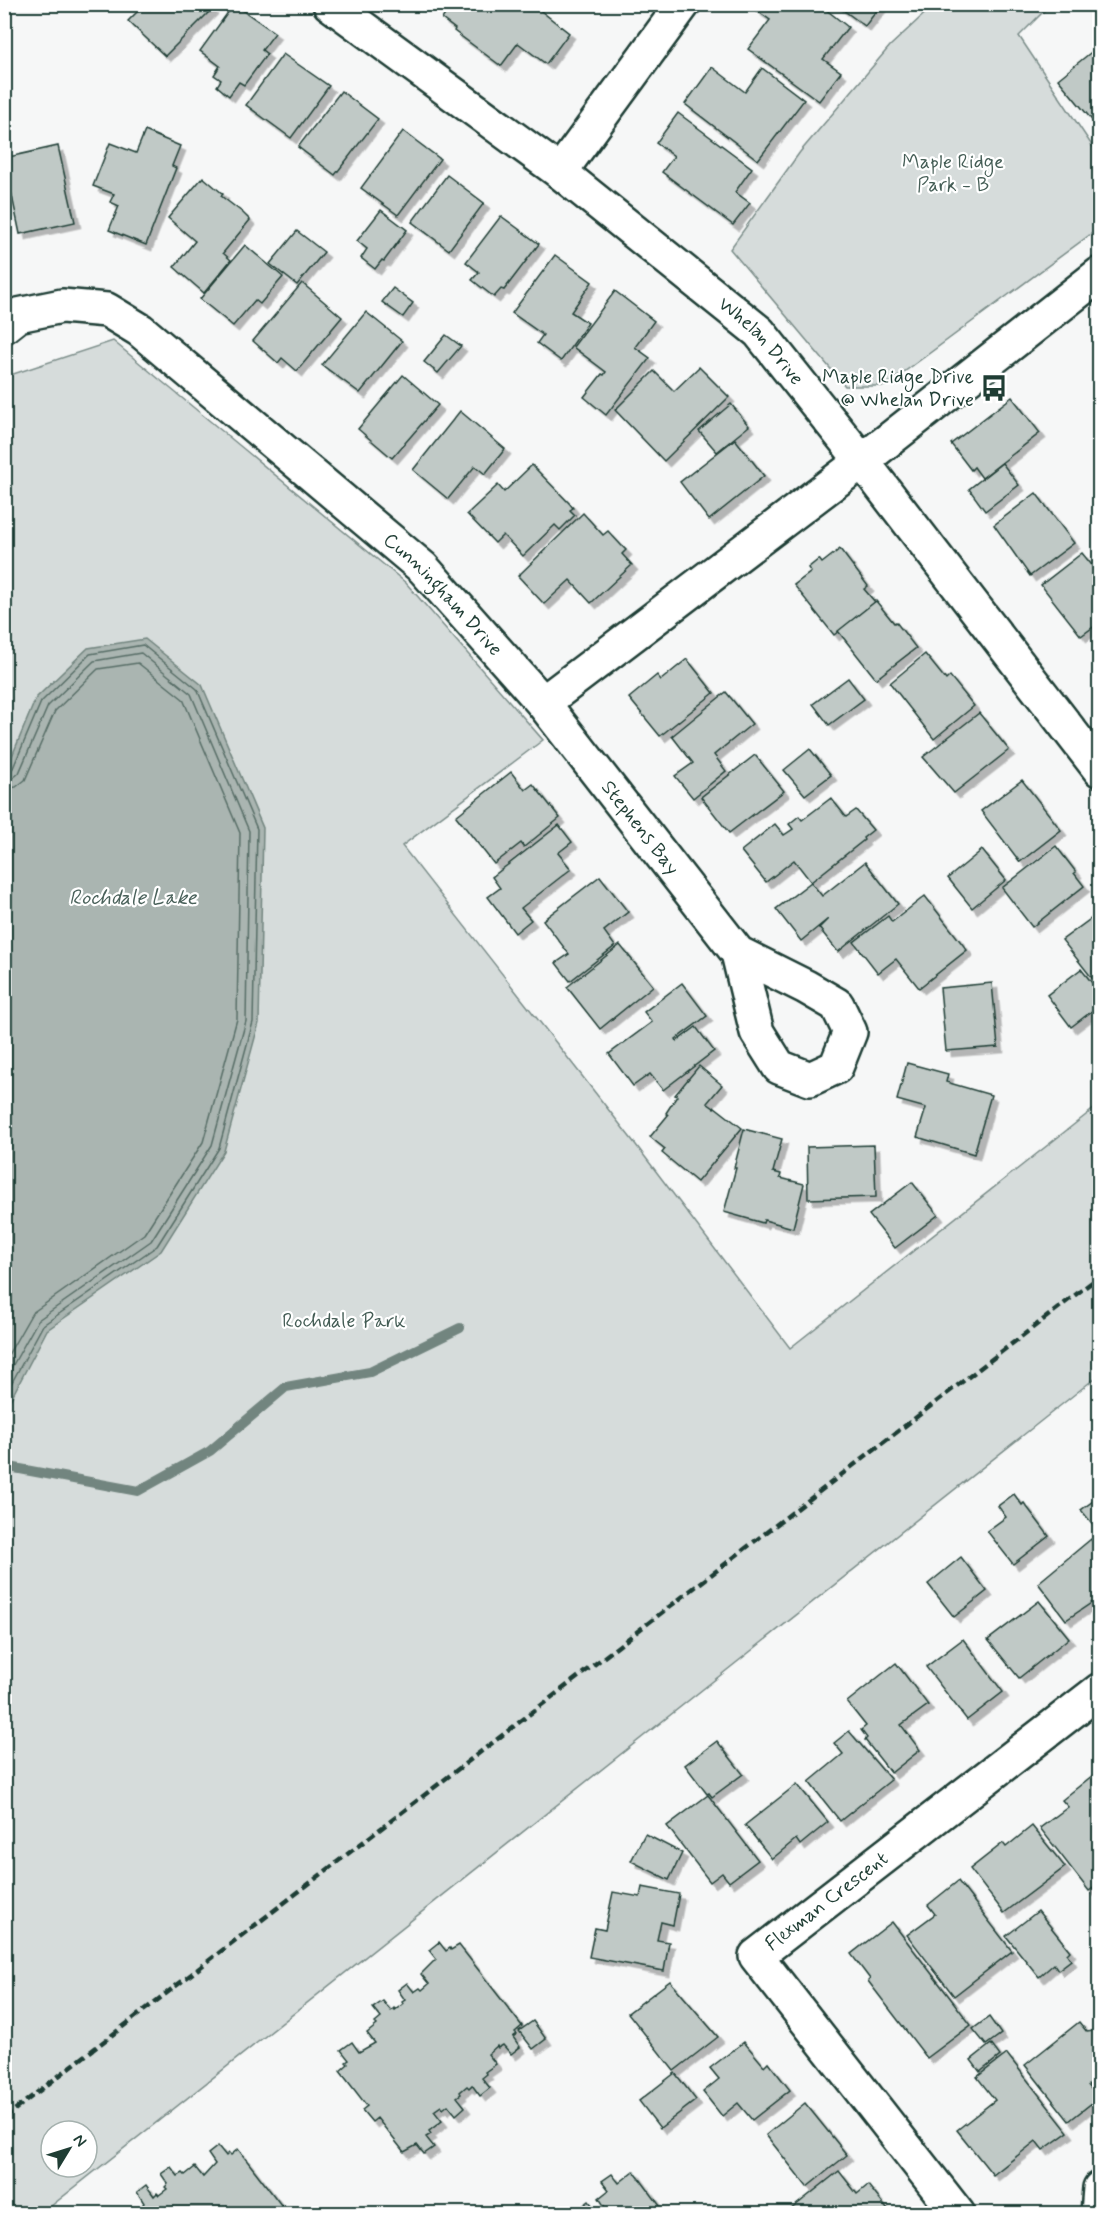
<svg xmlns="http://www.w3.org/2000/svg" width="1104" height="2218" viewBox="0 0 1104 2218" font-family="Mynerve,sans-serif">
	<defs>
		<filter id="shadow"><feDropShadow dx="5.5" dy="5.5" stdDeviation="0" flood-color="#0004"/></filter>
	</defs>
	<rect width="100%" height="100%" fill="#f6f7f7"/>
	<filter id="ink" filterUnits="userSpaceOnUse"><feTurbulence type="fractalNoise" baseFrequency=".0167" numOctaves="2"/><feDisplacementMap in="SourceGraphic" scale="12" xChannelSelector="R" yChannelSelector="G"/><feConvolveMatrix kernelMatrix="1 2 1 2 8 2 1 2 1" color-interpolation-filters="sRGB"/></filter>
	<g filter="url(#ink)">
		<!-- green -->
		<g fill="#d6dcdb" stroke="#7a8c88" stroke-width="1.5" fill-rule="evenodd">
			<polygon points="935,4 1050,5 1019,36 1099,156 1099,228 885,386 845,386 730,249 800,152 890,46"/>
			<path d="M113 341 406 583 543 740 402 846 633 1141 790 1348 1100 1104 1099 1375 41 2214 4 2213V377ZM51 2131H87V2167H51Z"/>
		</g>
		<!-- water -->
		<polygon fill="#aab5b1" stroke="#72857f" stroke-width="1.5" points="145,639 202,685 263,828 259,1023 224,1151 161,1251 47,1330 5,1410 5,773 36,698 88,648"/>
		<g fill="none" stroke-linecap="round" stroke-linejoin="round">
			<!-- shore -->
			<g stroke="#576d66" stroke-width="1.5">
				<polyline points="4,773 9,772 13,768 41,702 90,654 143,645 197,689 257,829 253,1022 219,1148 157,1246 43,1325 4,1397"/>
				<polyline points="4,780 12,779 19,773 48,706 94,661 141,653 191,694 249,831 246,1021 212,1145 151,1241 38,1320 4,1381"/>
				<polyline points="4,789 16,787 25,780 55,711 98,669 138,663 183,699 240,833 237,1019 203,1142 144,1234 32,1313 4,1362"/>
			</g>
			<!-- stream -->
			<polyline stroke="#72857f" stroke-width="10" points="4,1466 138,1491 210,1451 286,1387 370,1372 460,1328"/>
		</g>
		<!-- building -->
		<g fill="#c0c9c6" stroke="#1f3d34" stroke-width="1.5" filter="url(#shadow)">
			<polygon points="145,4 207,4 212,9 165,56 128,21"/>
			<polygon points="234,4 275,33 262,50 267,54 244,85 239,82 229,96 217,86 221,80 214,75 220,66 200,51"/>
			<polygon points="452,4 458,4 468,12 473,4 532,4 569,33 546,64 518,43 501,66 454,31 455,29 442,19"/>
			<polygon points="760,4 819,4 848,27 823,59 841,72 819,101 748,49 770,20 756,10"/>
			<polygon points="835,4 882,4 865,26"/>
			<polygon points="1100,45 1100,123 1096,125 1058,79"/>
			<polygon points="283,54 329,86 291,138 246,105"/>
			<polygon points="712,67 745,92 762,68 804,100 758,160 685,104"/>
			<polygon points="341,91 378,119 335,175 298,147"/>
			<polygon points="678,113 752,168 735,192 750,203 733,225 662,172 674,156 656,143"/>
			<polygon points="145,131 180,146 172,166 176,168 146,245 109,230 119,206 110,202 114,194 93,186 110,143 136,153"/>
			<polygon points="403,131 440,159 398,215 361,188"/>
			<polygon points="58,146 75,222 20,234 4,158"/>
			<polygon points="447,175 484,203 449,250 412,222"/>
			<polygon points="203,177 223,194 221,196 242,212 250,220 223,253 231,260 204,293 174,267 195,241 168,218"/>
			<polygon points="381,210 407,230 384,261 382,260 375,269 361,258 367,249 357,241"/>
			<polygon points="501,216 539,244 504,290 501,289 494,297 472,280 479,272 466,262"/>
			<polygon points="297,231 324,252 297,285 270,264"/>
			<polygon points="245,245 283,277 260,304 255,300 233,326 200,299"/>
			<polygon points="555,255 592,282 571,312 588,323 561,361 537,343 543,335 512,313"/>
			<polygon points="302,283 342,317 297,371 282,358 278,363 253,341"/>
			<polygon points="393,288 413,303 403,317 382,302"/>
			<polygon points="615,291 654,321 635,347 650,358 606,415 584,397 602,374 604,375 606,372 573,347"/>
			<polygon points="366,312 402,341 360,393 322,365"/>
			<polygon points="446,335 461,346 438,373 424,362"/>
			<polygon points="699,367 729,397 664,461 615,410 654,371 674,391"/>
			<polygon points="403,375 438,405 392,458 358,429"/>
			<polygon points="1012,397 1040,433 982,478 974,467 971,470 951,444"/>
			<polygon points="731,404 749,426 717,452 699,431"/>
			<polygon points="460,411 505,449 485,474 475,466 448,499 413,470"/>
			<polygon points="735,439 764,476 709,520 680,482"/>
			<polygon points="1002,463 1019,485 985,511 969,489"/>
			<polygon points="532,465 570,504 573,508 570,510 575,515 560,530 555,525 523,556 503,535 495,543 467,514 498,485 504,492"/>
			<polygon points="1036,493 1074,543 1030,576 994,525"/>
			<polygon points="583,513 603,535 608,531 621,545 626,550 622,554 632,565 591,603 570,580 544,604 518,576"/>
			<polygon points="840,549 868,586 864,589 875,602 834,635 794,585 811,572 808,568 819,559 822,563"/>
			<polygon points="1082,553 1100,575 1100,622 1081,636 1041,585"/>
			<polygon points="876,601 894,623 896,622 916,648 876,679 838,631"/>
			<polygon points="925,654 946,680 950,676 974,706 934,739 890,683"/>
			<polygon points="687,659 714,693 660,736 629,698 657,675 661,680"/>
			<polygon points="848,678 864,699 829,725 813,704"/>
			<polygon points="726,692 752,724 714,755 726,771 693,798 675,776 693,763 672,736"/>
			<polygon points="979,713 1009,750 954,793 923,757"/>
			<polygon points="810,749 831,775 805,795 784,770"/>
			<polygon points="755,755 784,791 729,833 701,797"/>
			<polygon points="511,772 525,790 533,784 560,818 524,847 521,843 494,864 456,816"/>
			<polygon points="1022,780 1061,830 1020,862 981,811"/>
			<polygon points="831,798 846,817 856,810 873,830 863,838 864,840 811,882 794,860 766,882 741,851 775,824 784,835 793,829 789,824 799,816 802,820"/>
			<polygon points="559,825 572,842 558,853 571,869 521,908 531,920 515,933 488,897 500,888 492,877"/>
			<polygon points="1056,846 1076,872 1074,873 1084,886 1032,927 1002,888"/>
			<polygon points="982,850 1006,880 972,908 948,878"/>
			<polygon points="865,862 898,904 838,952 819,928 828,919 801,941 776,909 811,882 822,896"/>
			<polygon points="600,876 628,912 604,931 615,946 570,981 556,963 569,954 543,920"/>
			<polygon points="925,896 967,950 919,988 896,959 878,973 854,942 888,916 892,922"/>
			<polygon points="1100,912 1100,972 1092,978 1062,940"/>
			<polygon points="620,945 653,986 600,1029 567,987"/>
			<polygon points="1081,969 1100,993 1100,1005 1071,1027 1047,995"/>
			<polygon points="682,983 707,1016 676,1039 677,1041 696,1027 714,1051 663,1090 650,1074 633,1086 609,1054 652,1022 644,1012"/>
			<polygon points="992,983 998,1047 946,1051 940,988"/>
			<polygon points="907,1063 948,1074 946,1082 991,1095 974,1154 917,1137 926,1108 897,1100"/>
			<polygon points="699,1066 722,1085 707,1103 714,1108 715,1107 742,1128 697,1182 662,1153 665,1149 650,1137 668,1115 666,1113 677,1096 675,1095"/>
			<polygon points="744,1129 782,1139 773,1172 781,1174 780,1178 804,1184 793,1228 764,1220 763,1223 724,1212 736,1168 734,1168"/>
			<polygon points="874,1145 876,1197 808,1199 807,1147"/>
			<polygon points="912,1182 938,1215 895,1248 869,1215"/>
			<polygon points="1014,1494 1022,1505 1024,1503 1049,1536 1013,1564 987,1531 1006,1517 998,1506"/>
			<polygon points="1100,1496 1100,1533 1081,1510"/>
			<polygon points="1091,1539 1100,1551 1100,1597 1066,1620 1038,1583"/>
			<polygon points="961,1557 987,1591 954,1617 928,1584"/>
			<polygon points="1039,1601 1069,1638 1019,1678 988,1640"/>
			<polygon points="963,1639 1003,1692 967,1720 926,1667"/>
			<polygon points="896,1663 928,1705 901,1725 920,1750 891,1773 865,1740 867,1738 861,1730 866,1726 847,1702"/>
			<polygon points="849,1731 891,1780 840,1821 809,1782 843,1754 834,1743"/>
			<polygon points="717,1741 743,1774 712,1797 709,1793 707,1794 685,1765"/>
			<polygon points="1093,1775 1100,1783 1100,1883 1089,1891 1040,1828 1068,1807 1062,1800"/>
			<polygon points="797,1784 828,1822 800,1845 796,1839 772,1859 745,1825"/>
			<polygon points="708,1795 758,1860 729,1882 722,1873 710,1882 667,1826"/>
			<polygon points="1032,1826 1065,1867 1004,1913 970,1869 1003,1843 1006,1847"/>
			<polygon points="645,1834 682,1853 669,1880 631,1861"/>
			<polygon points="958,1881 1012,1951 954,1996 907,1935 935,1914 928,1905"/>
			<polygon points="642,1887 679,1894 673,1925 661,1922 657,1940 669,1942 664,1971 589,1957 595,1928 605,1930 613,1892 640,1897"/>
			<polygon points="1038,1911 1070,1951 1067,1954 1071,1960 1058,1970 1054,1964 1039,1977 1006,1936"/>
			<polygon points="892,1922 971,2025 927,2058 868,1981 870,1979 851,1954"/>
			<polygon points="439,1942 446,1951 450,1948 451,1950 459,1945 522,2026 515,2032 517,2034 513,2037 520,2047 511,2054 503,2045 498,2048 497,2046 488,2054 496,2064 485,2072 487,2074 482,2078 490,2088 480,2096 472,2085 469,2088 467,2086 460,2092 461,2094 457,2097 465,2107 456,2115 448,2105 443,2109 441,2106 434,2111 442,2121 429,2131 431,2134 426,2137 434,2147 424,2154 417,2145 404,2152 377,2118 372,2122 362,2110 367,2106 340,2071 348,2064 346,2062 349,2060 341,2050 352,2042 359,2052 375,2043 367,2033 377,2025 375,2023 381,2018 373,2008 383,2001 391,2011 394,2008 395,2010 403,2004 402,2002 405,2000 398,1990 407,1983 414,1992 420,1988 422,1990 429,1984 421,1974 436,1959 429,1950"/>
			<polygon points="670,1981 718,2037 674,2071 628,2013"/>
			<polygon points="989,2017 1001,2034 986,2045 973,2029"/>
			<polygon points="533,2021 546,2039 533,2049 519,2031"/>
			<polygon points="1079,2022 1087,2032 1100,2030 1100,2074 1088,2085 1098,2098 1069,2121 1025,2065"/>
			<polygon points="744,2042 764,2066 768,2062 790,2090 752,2120 738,2103 722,2116 703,2092 719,2079 710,2068"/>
			<polygon points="991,2044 1000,2056 980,2072 971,2060"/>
			<polygon points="1007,2054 1068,2132 1043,2150 1036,2141 993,2175 957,2130 995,2100 977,2077"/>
			<polygon points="675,2073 696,2100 660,2128 639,2101"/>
			<polygon points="805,2103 847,2155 807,2187 766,2135"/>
			<polygon points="218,2146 226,2156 229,2153 231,2155 238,2149 288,2214 135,2214 144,2203 137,2192 146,2185 154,2196 157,2193 159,2195 167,2189 165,2187 168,2184 161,2174 171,2167 178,2176 183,2173 185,2175 195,2167 203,2177 215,2164 208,2154"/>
			<polygon points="634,2171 666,2214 582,2214 579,2209 589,2201 596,2210 599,2208 601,2210 605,2207 599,2198 609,2190 602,2181 612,2174 619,2183"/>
			<polygon points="839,2171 857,2194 868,2185 891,2214 785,2214"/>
		</g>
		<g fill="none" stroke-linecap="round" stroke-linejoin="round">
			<defs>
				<g id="street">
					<polyline points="560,172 683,4"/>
					<path id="s1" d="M4 326 18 315 62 306 107 310 140 330 423 568 543 703 738 953 757 1032 779 1067 810 1079 836 1067 850 1032 837 1005 806 987 738 953"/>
					<polyline points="543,703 862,461"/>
					<path id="s2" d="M958 2214 756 1956 1100 1690"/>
					<polyline points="1098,2214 1100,2188"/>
				</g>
				<g id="secondary">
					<path id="s3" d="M330 4 560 172 759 332 862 461 1100 770"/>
					<polyline points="862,461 1100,274"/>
				</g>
			</defs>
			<!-- street casing -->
			<use href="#street" stroke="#1f3d34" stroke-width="38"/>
			<!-- secondary casing -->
			<use href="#secondary" stroke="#1f3d34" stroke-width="38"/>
			<!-- street -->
			<use href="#street" stroke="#fff" stroke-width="33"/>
			<!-- secondary -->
			<use href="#secondary" stroke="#fff" stroke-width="33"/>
			<!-- rail -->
			<polyline stroke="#1f3d34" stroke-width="4.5" stroke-dasharray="9 4.5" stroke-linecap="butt" points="4,2118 1100,1276"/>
		</g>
	</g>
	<!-- icons -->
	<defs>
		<symbol id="bus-bare" viewBox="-9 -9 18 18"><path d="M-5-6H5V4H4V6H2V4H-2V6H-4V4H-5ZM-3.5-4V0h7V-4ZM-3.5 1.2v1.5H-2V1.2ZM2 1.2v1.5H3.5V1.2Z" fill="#1f3d34" stroke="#fff" stroke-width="2.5" paint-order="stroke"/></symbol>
	</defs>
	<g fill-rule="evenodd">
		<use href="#bus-bare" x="975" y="369" width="38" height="38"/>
	</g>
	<g text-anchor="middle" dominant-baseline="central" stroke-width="4.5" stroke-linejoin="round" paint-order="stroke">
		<!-- park labels -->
		<g font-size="20" fill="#445d55" stroke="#fff">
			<text x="953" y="162">Maple Ridge<tspan x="953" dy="23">Park - B</tspan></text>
			<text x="344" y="1321">Rochdale Park</text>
		</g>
		<!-- street labels -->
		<g font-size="20" fill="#1f3d34" stroke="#fff">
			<text stroke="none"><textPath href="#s3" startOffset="548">Whelan Drive</textPath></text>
			<text stroke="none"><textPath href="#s1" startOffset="549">Cunningham Drive</textPath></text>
			<text stroke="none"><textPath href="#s1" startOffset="855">Stephens Bay</textPath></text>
			<text stroke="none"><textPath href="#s2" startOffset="417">Flexman Crescent</textPath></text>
		</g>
		<!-- poi labels -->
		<g font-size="20" fill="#1f3d34" stroke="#fff" text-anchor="end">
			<text x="974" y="377">Maple Ridge Drive<tspan x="974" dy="23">@ Whelan Drive</tspan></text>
		</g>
		<!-- water labels -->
		<g font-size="21" font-style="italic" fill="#49615a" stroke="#fff">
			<text x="133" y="898">Rochdale Lake</text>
		</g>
	</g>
	<!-- margin -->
	<rect width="1104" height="2218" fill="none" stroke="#fff" stroke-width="24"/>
	<rect x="12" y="12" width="1080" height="2194" fill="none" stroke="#1f3d34" stroke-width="2" filter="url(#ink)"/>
	<!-- north arrow -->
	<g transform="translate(69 2149) rotate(52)"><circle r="28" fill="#ffffff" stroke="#a5b1ae" stroke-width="1.5"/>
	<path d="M0-4.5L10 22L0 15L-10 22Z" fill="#1f3d34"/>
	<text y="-9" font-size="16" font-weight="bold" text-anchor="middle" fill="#1f3d34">N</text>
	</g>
</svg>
